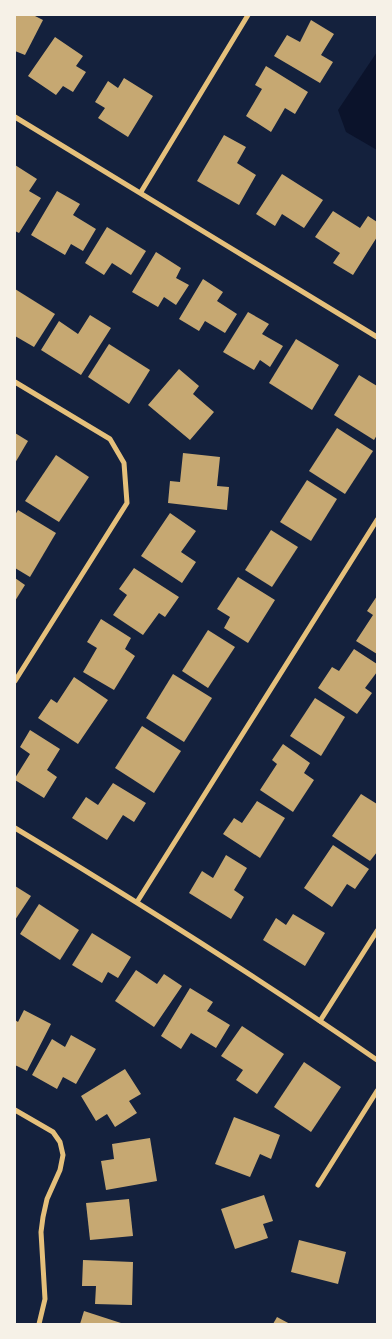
<svg xmlns="http://www.w3.org/2000/svg" width="392" height="1339" viewBox="0 0 392 1339" font-family="'Archivo Narrow',sans-serif">
	<rect width="100%" height="100%" fill="#14213d"/>
	<!-- water -->
	<polygon fill="#0b132b" points="377,52 377,150 346,132 338,110"/>
	<!-- building -->
	<g fill="#c6a872">
		<polygon points="15,15 33,15 43,20 25,55 15,51"/>
		<polygon points="311,20 334,34 321,55 333,62 320,83 274,56 287,35 300,42"/>
		<polygon points="55,37 83,56 76,66 86,72 73,92 63,86 56,95 28,76"/>
		<polygon points="266,66 308,92 295,114 285,108 271,132 246,116 262,89 255,85"/>
		<polygon points="124,78 153,96 128,137 98,118 105,108 95,102 108,81 118,88"/>
		<polygon points="224,135 246,147 237,163 256,175 239,205 197,181"/>
		<polygon points="15,165 37,179 29,191 41,198 19,233 15,231"/>
		<polygon points="282,174 323,200 304,228 282,214 275,226 256,214"/>
		<polygon points="57,191 80,204 73,215 96,229 83,251 71,244 65,255 31,235"/>
		<polygon points="333,211 360,228 368,216 377,222 377,237 353,275 333,263 340,253 315,237"/>
		<polygon points="107,227 146,251 131,275 112,263 104,275 85,263"/>
		<polygon points="156,252 181,268 176,278 189,285 176,305 164,297 158,307 132,292"/>
		<polygon points="203,279 223,292 217,301 237,314 225,333 205,321 199,331 179,319"/>
		<polygon points="15,289 55,314 34,347 15,336"/>
		<polygon points="248,312 269,324 262,334 283,346 270,367 260,360 254,370 223,352"/>
		<polygon points="90,315 111,328 81,375 41,350 59,321 78,334"/>
		<polygon points="296,339 339,365 312,410 269,383"/>
		<polygon points="109,344 150,370 129,404 88,377"/>
		<polygon points="179,369 199,386 193,394 214,412 190,440 148,405"/>
		<polygon points="359,375 377,386 377,435 374,440 334,415"/>
		<polygon points="337,428 373,451 345,494 309,471"/>
		<polygon points="15,433 28,441 15,463"/>
		<polygon points="183,453 220,457 217,486 229,487 227,510 168,503 170,481 180,482"/>
		<polygon points="56,455 89,477 59,522 25,501"/>
		<polygon points="307,480 337,499 311,541 280,522"/>
		<polygon points="18,510 56,533 30,577 15,568 15,515"/>
		<polygon points="170,513 196,531 181,552 196,562 182,583 141,556"/>
		<polygon points="271,530 298,547 272,587 245,570"/>
		<polygon points="134,568 179,597 165,617 159,613 143,635 113,615 127,595 119,589"/>
		<polygon points="238,577 275,600 248,643 224,628 230,617 217,609"/>
		<polygon points="15,578 25,585 15,601"/>
		<polygon points="377,596 377,654 356,641 373,615 367,611"/>
		<polygon points="101,619 131,638 125,649 135,656 114,690 83,672 97,648 87,642"/>
		<polygon points="208,630 235,647 208,688 182,671"/>
		<polygon points="354,649 377,664 377,672 365,688 372,693 357,714 318,688 332,667 339,671"/>
		<polygon points="173,674 212,698 184,742 146,718"/>
		<polygon points="74,677 108,700 78,744 38,718 51,699 57,703"/>
		<polygon points="315,698 345,717 321,756 290,736"/>
		<polygon points="142,726 181,751 154,793 115,768"/>
		<polygon points="30,730 60,749 47,770 57,777 44,798 15,780 15,778 30,754 20,747"/>
		<polygon points="283,744 310,763 304,773 314,780 293,812 260,790 277,764 272,760"/>
		<polygon points="113,783 146,803 134,822 123,815 107,840 72,818 86,797 98,805"/>
		<polygon points="361,794 377,804 377,852 370,861 332,836"/>
		<polygon points="257,801 285,818 260,858 223,834 234,818 242,823"/>
		<polygon points="333,845 369,869 355,889 347,884 332,907 304,888"/>
		<polygon points="226,855 247,868 234,890 244,897 231,919 189,893 202,871 213,878"/>
		<polygon points="15,886 31,896 15,920"/>
		<polygon points="39,904 79,930 60,960 20,934"/>
		<polygon points="293,914 325,933 305,966 263,940 276,918 286,925"/>
		<polygon points="92,933 131,957 118,978 108,972 102,983 72,965"/>
		<polygon points="136,970 157,984 164,974 182,986 154,1027 115,1001"/>
		<polygon points="190,988 213,1002 207,1011 230,1025 216,1048 191,1033 181,1049 161,1036"/>
		<polygon points="24,1010 51,1024 27,1071 15,1065 15,1020 18,1022"/>
		<polygon points="242,1026 284,1054 257,1094 236,1080 243,1070 221,1056"/>
		<polygon points="71,1035 96,1049 76,1084 63,1077 57,1089 32,1075 52,1039 65,1047"/>
		<polygon points="304,1062 341,1087 311,1132 274,1107"/>
		<polygon points="125,1069 141,1094 129,1101 137,1113 115,1127 107,1114 96,1121 81,1096"/>
		<polygon points="234,1117 280,1135 271,1159 260,1154 250,1177 215,1164"/>
		<polygon points="150,1138 157,1181 106,1190 101,1161 114,1159 112,1144"/>
		<polygon points="264,1195 273,1221 263,1224 268,1238 235,1249 221,1209"/>
		<polygon points="129,1199 133,1236 90,1240 86,1203"/>
		<polygon points="299,1240 346,1252 338,1284 291,1272"/>
		<polygon points="83,1260 133,1262 132,1305 95,1304 96,1286 82,1286"/>
		<polygon points="84,1311 124,1324 80,1324"/>
		<polygon points="277,1317 290,1324 273,1324"/>
	</g>
	<g fill="none" stroke-linecap="round" stroke-linejoin="round">
		<!-- minor -->
		<g stroke="#e5c07b" stroke-width="5">
			<polyline points="15,117 377,337"/>
			<polyline points="141,192 248,15"/>
			<polyline points="15,382 110,439 124,463 127,503 15,681"/>
			<path d="M15 828C138 902 259 978 377 1060"/>
			<polyline points="137,902 377,520"/>
			<polyline points="320,1021 377,931"/>
			<polyline points="15,1110 53,1132 60,1142 63,1155 60,1170 47,1199 43,1217 41,1232 45,1299 39,1324"/>
			<polyline points="318,1185 377,1091"/>
		</g>
	</g>
	<!-- border -->
	<rect width="392" height="1339" fill="none" stroke="#f6f1e7" stroke-width="32"/>
</svg>
